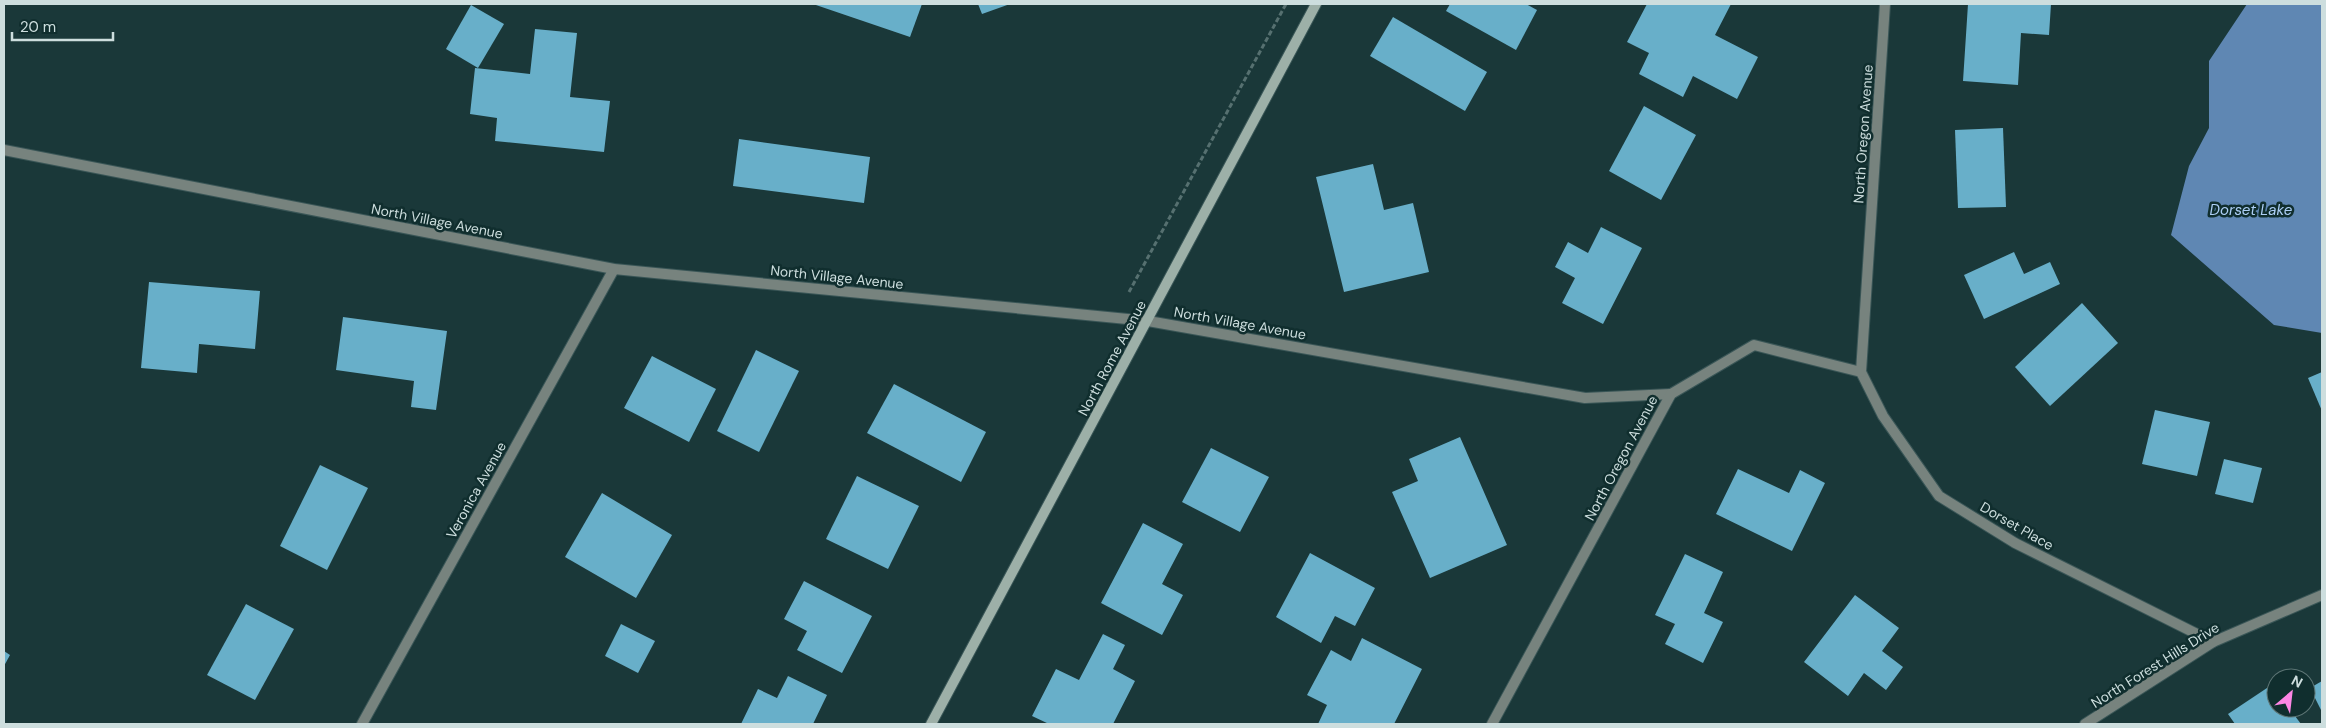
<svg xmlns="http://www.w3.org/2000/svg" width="2326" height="728" viewBox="0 0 2326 728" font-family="'DM Sans',sans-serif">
	<rect width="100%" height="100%" fill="#1a3839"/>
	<!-- water -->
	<polygon fill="#5f87b3" points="2247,4 2322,4 2322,333 2274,325 2171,235 2189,166 2209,128 2209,61"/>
	<!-- building -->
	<g fill="#68afc9">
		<polygon points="813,4 922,4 910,37"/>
		<polygon points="978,4 1010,4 982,14"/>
		<polygon points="1450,4 1526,4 1537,10 1516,50 1446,11"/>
		<polygon points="1647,4 1731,4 1715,35 1758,57 1737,99 1693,76 1683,97 1639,74 1649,53 1627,42"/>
		<polygon points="1968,4 2051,4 2049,35 2021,33 2018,85 1963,81"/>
		<polygon points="471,5 504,24 478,68 446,49"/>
		<polygon points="1393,17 1487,72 1465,111 1370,56"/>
		<polygon points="535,29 577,33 570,97 610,101 604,152 495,141 497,118 470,114 475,68 530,74"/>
		<polygon points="1644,106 1696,135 1661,200 1609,171"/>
		<polygon points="2003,128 2006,207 1958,208 1955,130"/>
		<polygon points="739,139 870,157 864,203 733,186"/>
		<polygon points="1373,164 1384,210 1413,203 1429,272 1344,292 1316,177"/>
		<polygon points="1601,227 1642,248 1603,324 1562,303 1575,278 1555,267 1568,242 1588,253"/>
		<polygon points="2014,252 2024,274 2050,262 2060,284 1984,319 1964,275"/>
		<polygon points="149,282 260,291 255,349 199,344 197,373 141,368"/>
		<polygon points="2082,303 2118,343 2050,406 2015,367"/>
		<polygon points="343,317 447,331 436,410 411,407 414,381 336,370"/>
		<polygon points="756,350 799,371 759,452 717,431"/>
		<polygon points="652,356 716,389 689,442 624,408"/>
		<polygon points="2322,372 2322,411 2308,378"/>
		<polygon points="894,384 986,432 961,482 867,433"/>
		<polygon points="2155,410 2210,422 2197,476 2142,464"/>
		<polygon points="1460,437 1507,545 1430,578 1392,492 1418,481 1409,459"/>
		<polygon points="1211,448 1269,477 1240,532 1182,502"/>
		<polygon points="2224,459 2262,468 2253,503 2215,494"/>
		<polygon points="320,465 368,488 327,570 280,546"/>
		<polygon points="1738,469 1789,493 1800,470 1825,483 1792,551 1716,514"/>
		<polygon points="857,476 919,506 888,569 826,539"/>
		<polygon points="602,493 672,535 636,598 565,557"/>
		<polygon points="1143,523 1183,544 1162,584 1183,595 1162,635 1101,603"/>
		<polygon points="1310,553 1375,588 1355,626 1335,616 1321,643 1276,617"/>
		<polygon points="1685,554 1723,572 1704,613 1723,622 1703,663 1665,644 1675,624 1655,615"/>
		<polygon points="804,581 872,616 842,673 797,650 807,631 784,619"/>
		<polygon points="1855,595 1899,628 1882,651 1903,667 1886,690 1864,673 1848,696 1804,662"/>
		<polygon points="246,604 294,629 255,700 207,675"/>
		<polygon points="621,624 655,641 638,673 605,656"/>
		<polygon points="1103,634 1125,645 1113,669 1135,681 1113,724 1049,724 1032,716 1056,669 1079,680"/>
		<polygon points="1362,638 1422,669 1394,724 1318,724 1327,705 1307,695 1331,650 1351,661"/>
		<polygon points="4,651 10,655 4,666"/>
		<polygon points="788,676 827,695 813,724 741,724 758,689 777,698"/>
		<polygon points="2322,681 2322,712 2310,688"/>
		<polygon points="2273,684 2276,688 2276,708 2289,708 2301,724 2235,724 2228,714"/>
	</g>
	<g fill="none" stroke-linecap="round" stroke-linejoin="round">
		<defs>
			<g id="street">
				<polyline points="4,150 614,269 1148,321 1585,398 1671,394"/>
				<polyline points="1861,372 1883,416 1939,496 2015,543 2213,642"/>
				<polyline points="1861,372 1885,4"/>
				<polyline points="362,724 614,269"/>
				<polyline points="1492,724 1671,394 1754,345 1861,372"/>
				<polyline points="2085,724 2213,642 2322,595"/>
			</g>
			<polyline id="secondary" points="931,724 1316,4"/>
		</defs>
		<!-- street casing -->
		<use href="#street" stroke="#3a5657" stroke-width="12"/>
		<!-- secondary casing -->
		<use href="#secondary" stroke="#3a5657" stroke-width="12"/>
		<!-- path -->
		<polyline stroke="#567070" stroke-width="3" stroke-dasharray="5 2.5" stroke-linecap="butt" points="1129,292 1286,4"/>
		<!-- street -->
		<use href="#street" stroke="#77837e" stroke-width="10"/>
		<!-- secondary -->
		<use href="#secondary" stroke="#9db0a8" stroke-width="10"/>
	</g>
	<g text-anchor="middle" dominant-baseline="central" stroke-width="5" stroke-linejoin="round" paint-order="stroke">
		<!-- street labels -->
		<g font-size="14" fill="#cddede" stroke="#102e2e">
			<text transform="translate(1863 134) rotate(-86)">North Oregon Avenue</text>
			<text transform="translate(437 221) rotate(11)">North Village Avenue</text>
			<text transform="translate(837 277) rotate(6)">North Village Avenue</text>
			<text transform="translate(1240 323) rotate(10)">North Village Avenue</text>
			<text transform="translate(1112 358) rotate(-62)">North Rome Avenue</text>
			<text transform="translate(1621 458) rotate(-62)">North Oregon Avenue</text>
			<text transform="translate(476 490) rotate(-61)">Veronica Avenue</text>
			<text transform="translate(2017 526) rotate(30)">Dorset Place</text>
			<text transform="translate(2155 665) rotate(-32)">North Forest Hills Drive</text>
		</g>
		<!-- water labels -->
		<g font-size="15" font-style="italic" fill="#adcff6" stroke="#102e2e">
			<text x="2251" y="210">Dorset Lake</text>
		</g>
	</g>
	<!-- border -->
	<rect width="2326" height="728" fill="none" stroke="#cddede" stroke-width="10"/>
	<!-- north arrow -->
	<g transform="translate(2291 693) rotate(28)"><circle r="24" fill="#102e2e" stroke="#5c7474"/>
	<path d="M0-4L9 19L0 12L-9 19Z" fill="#fc86e4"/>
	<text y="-8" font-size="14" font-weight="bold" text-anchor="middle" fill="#cddede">N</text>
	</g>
	<!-- scale -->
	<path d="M12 32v8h101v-8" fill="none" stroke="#cddede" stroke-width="2.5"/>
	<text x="20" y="32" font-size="15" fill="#cddede" stroke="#102e2e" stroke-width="4" paint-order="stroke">20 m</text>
</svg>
